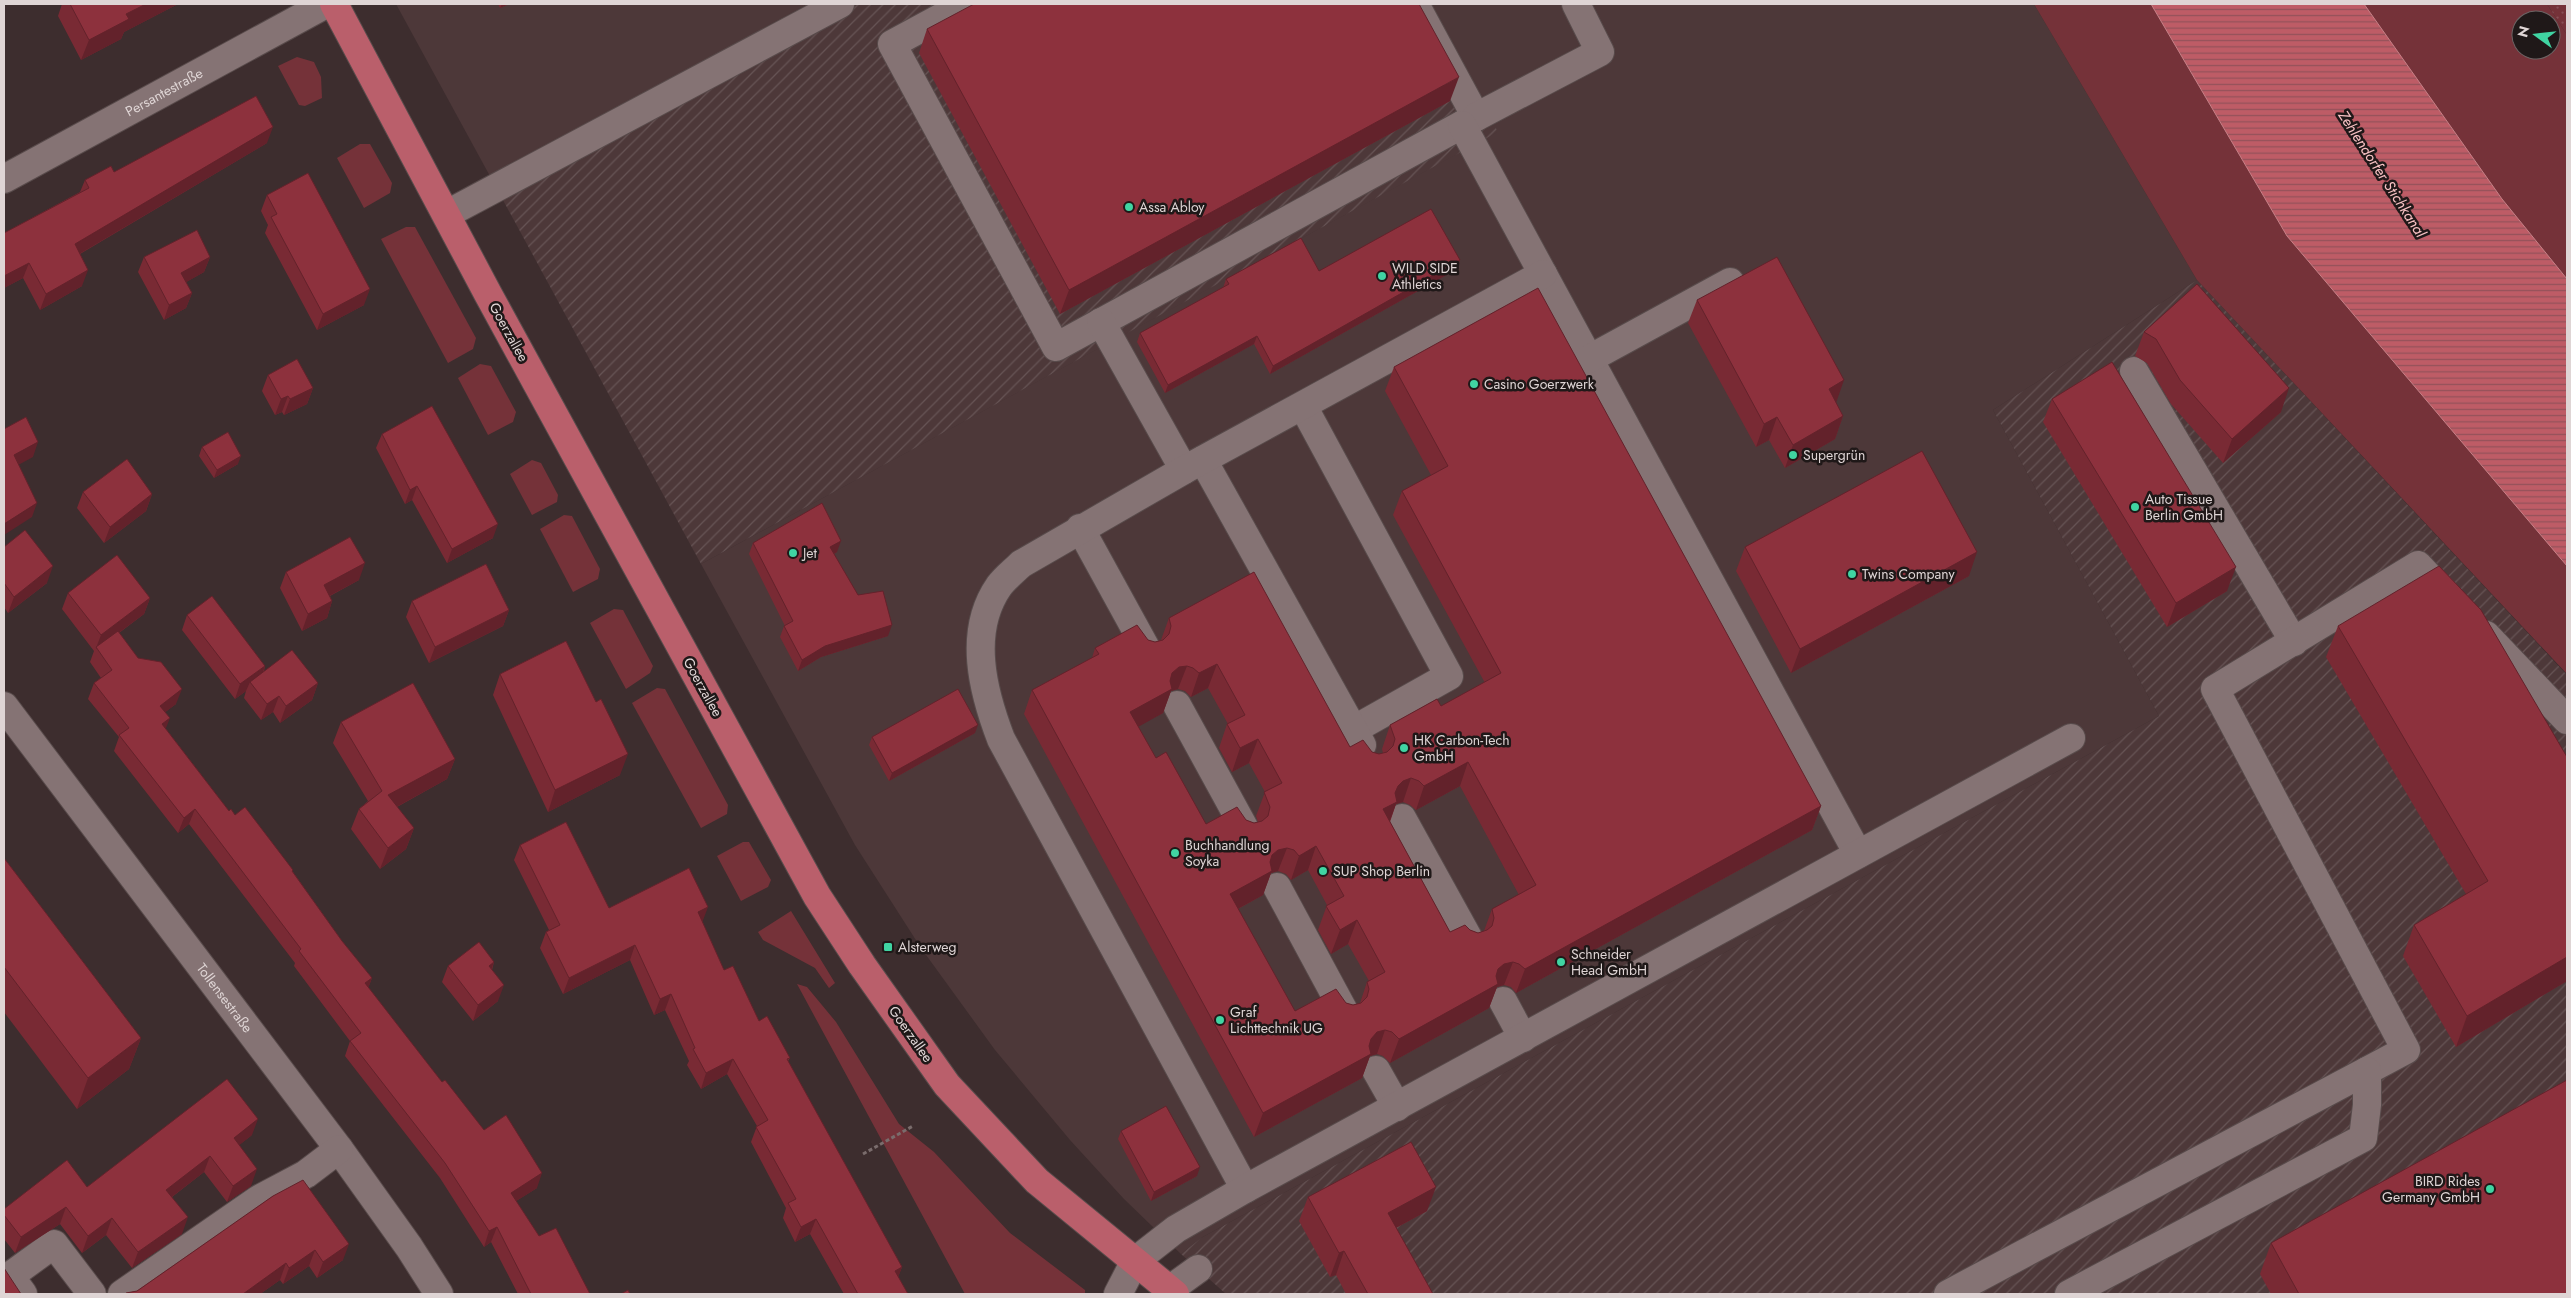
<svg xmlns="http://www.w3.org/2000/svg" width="2571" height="1298" viewBox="0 0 2571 1298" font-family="Jost,sans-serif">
	<defs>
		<pattern id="industrial-furrows" width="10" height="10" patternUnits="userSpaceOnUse" patternTransform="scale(1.25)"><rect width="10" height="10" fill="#4d3839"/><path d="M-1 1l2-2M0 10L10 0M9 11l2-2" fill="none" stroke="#665455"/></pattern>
		<pattern id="garden-dots" width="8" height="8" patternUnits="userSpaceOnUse" patternTransform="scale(1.25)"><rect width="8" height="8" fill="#753239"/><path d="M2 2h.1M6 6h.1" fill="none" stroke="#884f55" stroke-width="1.8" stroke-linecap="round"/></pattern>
		<pattern id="water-rules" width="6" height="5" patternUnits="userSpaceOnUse" patternTransform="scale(1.25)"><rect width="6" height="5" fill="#be5c66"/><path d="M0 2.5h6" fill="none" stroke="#935259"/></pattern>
	</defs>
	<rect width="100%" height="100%" fill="#3d2d2e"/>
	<!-- built -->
	<g fill="#4d3839">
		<polygon points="396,4 808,4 491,178"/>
		<polygon points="1427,4 2034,4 2197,280 1993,410 2159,716 1201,1238 1181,1254 1124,1199 1070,1140 995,1050 921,948 855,845 701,564 1497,132"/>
	</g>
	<!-- industrial -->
	<g fill="url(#industrial-furrows)">
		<polygon points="808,4 1427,4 1498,132 701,564 491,178"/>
		<polygon points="2197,280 2567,675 2567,1294 1226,1294 1181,1254 1201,1238 2159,716 1993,410"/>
	</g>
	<!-- grass -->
	<g fill="#753239" fill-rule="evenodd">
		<polygon points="2034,4 2151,4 2287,236 2567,566 2567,674 2197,280"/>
		<path d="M2364 4H2547L2567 35V279L2502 199ZM2521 20H2551V50H2521Z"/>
		<polygon points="297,57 314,62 321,77 322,98 305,106 299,105 278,66"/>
		<polygon points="360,144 370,144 392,183 390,193 364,208 337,158"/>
		<polygon points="406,227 415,227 476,338 473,349 448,363 381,239"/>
		<polygon points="480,364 491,366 516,412 513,422 488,435 458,378"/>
		<polygon points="532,460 541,463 558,495 557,502 532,515 510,474"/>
		<polygon points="564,515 572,516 600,569 598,579 573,592 540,529"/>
		<polygon points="614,609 623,610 653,666 650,673 626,689 590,623"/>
		<polygon points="657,688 665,689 728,805 727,814 701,828 632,703"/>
		<polygon points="743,842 749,842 771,880 768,887 741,901 717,856"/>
		<polygon points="791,911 835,983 829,988 815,968 763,940 758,932"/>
		<polygon points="797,984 807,987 836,1022 899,1124 934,1152 1010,1233 1085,1290 1085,1294 965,1294"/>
	</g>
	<!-- garden -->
	<polygon fill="url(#garden-dots)" points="2547,4 2567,4 2567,35"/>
	<!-- water -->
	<polygon fill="url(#water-rules)" stroke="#c88087" points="2151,4 2364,4 2502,199 2567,279 2567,566 2287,236"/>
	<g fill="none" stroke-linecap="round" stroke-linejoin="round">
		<defs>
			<g id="minor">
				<polyline points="966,4 892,44 1056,347 1476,117 1415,4"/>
				<polyline points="1476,117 1600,52 1576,4"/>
				<polyline points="1462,125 1858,854"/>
				<path id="s1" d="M4 179 326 4"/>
				<polyline points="447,214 840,4"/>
				<polyline points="1101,322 1184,470"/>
				<polyline points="1589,359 1730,282"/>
				<polyline points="2134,371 2294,642"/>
				<polyline points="1303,406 1449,676 1353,730"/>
				<polyline points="1203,460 1362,745"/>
				<polyline points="1080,528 1147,650"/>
				<polyline points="2486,635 2567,720"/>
				<polyline points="1177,705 1246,831"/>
				<path id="s2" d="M4 706 339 1149 409 1247 439 1294"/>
				<polyline points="1402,818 1470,941"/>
				<polyline points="1277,887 1345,1013"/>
				<polyline points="1503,1001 1523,1038"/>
				<polyline points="1376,1070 1397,1107"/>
				<path d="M1245 1189 1001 739C983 692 967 632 999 586 1005 578 1014 571 1021 564L1184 470 1543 274"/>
				<polyline points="1169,1290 1198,1269"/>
				<polyline points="23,1294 10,1276 54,1244 92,1294"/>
				<polyline points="122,1294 259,1199 306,1174 339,1149"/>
				<polyline points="1118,1294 1135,1261 1176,1229 1245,1189 2071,738"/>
				<polyline points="1948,1294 2406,1050 2215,689 2418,565 2452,601"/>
				<polyline points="2069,1294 2363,1138 2367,1105 2367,1071"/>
			</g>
			<polyline id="major" points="334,4 488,294 817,896 862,965 947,1085 1037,1181 1175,1294"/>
		</defs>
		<!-- minor casing -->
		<use href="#minor" stroke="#584b4b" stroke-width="30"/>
		<!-- major casing -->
		<use href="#major" stroke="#584b4b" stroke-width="30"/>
		<!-- path -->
		<polyline stroke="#7a6c6c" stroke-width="3" stroke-dasharray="4 2.5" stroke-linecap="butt" points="863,1154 913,1126"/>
		<!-- minor -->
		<use href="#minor" stroke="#857374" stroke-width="28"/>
		<!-- major -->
		<use href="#major" stroke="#ba5f6b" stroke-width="28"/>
	</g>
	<!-- wall -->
	<g fill="#792a34" fill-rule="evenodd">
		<polygon points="62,4 178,4 124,32 121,39 81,60 58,16"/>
		<polygon points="498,4 509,4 500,8"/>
		<polygon points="927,29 1450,101 1060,314 919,53"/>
		<polygon points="267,143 80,254 82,286 40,310 23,278 4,288 4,233 80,192 85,180 114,172"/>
		<polygon points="267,195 364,305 317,330 265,233 268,225 261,211"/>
		<polygon points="144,257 210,257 204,272 186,282 192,293 186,308 164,320 138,272"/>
		<polygon points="1457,269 1270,374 1254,344 1165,393 1137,342 1140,333 1223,288 1226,279 1319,271"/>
		<polygon points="1697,300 1836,403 1843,416 1835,439 1785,468 1769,440 1756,447 1688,323"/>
		<polygon points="2144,332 2281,412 2223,463 2171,404 2147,363 2135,356"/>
		<path d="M1394 367 1821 806 1812 830 1516 993 1511 987 1504 985 1497 987 1489 1008 1390 1063 1383 1056 1377 1054 1370 1056 1362 1078 1254 1137 1024 714 1032 690 1092 658 1095 648 1148 640 1155 642 1161 640 1169 618 1350 747 1379 754 1383 753 1382 749 1390 725 1441 706 1485 683 1393 515 1402 491 1431 475 1385 391ZM1208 688 1228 724H1227L1219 748 1232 772 1249 763 1265 792 1256 816 1258 822 1254 823 1246 820 1206 824 1156 758 1138 726 1163 713 1171 691 1178 689 1185 691 1191 697ZM1460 786 1519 895 1492 909 1484 931 1478 933 1470 930 1450 932 1390 822 1396 804 1403 802 1410 805 1416 810ZM1308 870 1327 905 1318 930 1331 954 1348 944 1369 981 1367 982 1360 1003 1353 1005 1346 1003 1295 1011 1238 909 1263 895 1271 873 1278 871 1286 874 1291 880Z"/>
		<polygon points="268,375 313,388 307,404 284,415 282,412 275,415 262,391"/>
		<polygon points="2052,399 2227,591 2167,627 2043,422"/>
		<polygon points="382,434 493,538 447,563 412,500 405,504 376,448"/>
		<polygon points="202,447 238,464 214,478 199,456"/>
		<polygon points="83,492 152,494 146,511 104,543 77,508"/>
		<polygon points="753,543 837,552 834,554 858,595 888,636 821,657 798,671 780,637 784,626 785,626 749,554"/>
		<polygon points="4,547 47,583 8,613 4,607"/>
		<polygon points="1745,547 1969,576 1791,673 1736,571"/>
		<polygon points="286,572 359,580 330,596 332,601 327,618 302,631 280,588"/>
		<polygon points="68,593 150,598 144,614 119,633 138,658 176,704 165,712 166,729 229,811 293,870 293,872 342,941 372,978 368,988 442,1082 484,1130 537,1188 516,1201 539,1236 590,1294 518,1294 491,1242 484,1247 440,1178 345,1056 350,1041 294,966 295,963 189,824 178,833 114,751 119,737 88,699 94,683 101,678 90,662 94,651 62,609"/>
		<polygon points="412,601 509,610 503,626 429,663 406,617"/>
		<polygon points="187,615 265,666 264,671 318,683 312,700 280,723 273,712 261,720 244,698 246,691 235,699 182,630"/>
		<polygon points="2338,626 2567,757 2567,981 2456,1047 2403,956 2414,925 2466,894 2326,657"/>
		<polygon points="500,674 620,775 548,812 493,695"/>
		<polygon points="341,722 455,759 447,779 397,807 414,828 406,849 380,869 351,829 359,809 368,801 333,743"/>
		<polygon points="975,733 889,781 869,745 872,737"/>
		<polygon points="520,845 609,908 702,923 724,970 759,1021 790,1058 788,1061 902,1267 898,1277 908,1294 844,1294 810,1234 795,1242 783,1218 786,1208 751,1142 757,1126 727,1074 701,1089 687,1065 689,1061 665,1010 654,1015 630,960 563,994 540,948 546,932 549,930 514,860"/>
		<polygon points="4,858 141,1038 129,1069 77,1109 4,1012"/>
		<polygon points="494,962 492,970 498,1001 473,1021 442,982 448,966"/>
		<polygon points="1121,1131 1197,1176 1151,1201 1118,1139"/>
		<polygon points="252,1135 239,1145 251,1186 227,1202 204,1172 172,1197 182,1234 132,1268 106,1235 82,1253 60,1224 15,1253 4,1239 4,1209 87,1187"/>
		<polygon points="273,1196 343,1260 317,1278 309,1266 283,1284 280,1280 260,1294 126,1294 126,1293 137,1291"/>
		<polygon points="1308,1197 1427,1211 1396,1228 1433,1294 1346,1294 1336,1275 1330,1277 1299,1221"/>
		<polygon points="2271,1243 2567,1294 2271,1294 2260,1274"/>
	</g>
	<!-- shaded-wall -->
	<g fill="#63222b">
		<polygon points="146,4 178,4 124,32 121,39 81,60 89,40 126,14"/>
		<polygon points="502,4 509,4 500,8"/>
		<polygon points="1459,77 1450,101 1060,314 1069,290"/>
		<polygon points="273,127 267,143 69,260 75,244"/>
		<polygon points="210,257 204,272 176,288 181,273"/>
		<polygon points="1460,260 1457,269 1270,374 1273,366"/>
		<polygon points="29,263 23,278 4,288 4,276"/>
		<polygon points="88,270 82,286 40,310 46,294"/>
		<polygon points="370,289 364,305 317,330 323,314"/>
		<polygon points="192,293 186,308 164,320 169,305"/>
		<polygon points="1257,336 1254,344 1165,393 1168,385"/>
		<polygon points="1844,380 1836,403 1829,389"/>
		<polygon points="313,388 307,404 284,415 290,399"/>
		<polygon points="2289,388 2281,412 2223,463 2232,439"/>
		<polygon points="288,396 282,412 275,415 281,399"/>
		<polygon points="1843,416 1835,439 1785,468 1793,445"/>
		<polygon points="1777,417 1769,440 1756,447 1764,424"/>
		<polygon points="38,442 33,457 9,470 14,455"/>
		<polygon points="241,456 238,464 214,478 217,470"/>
		<polygon points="417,486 412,500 405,504 410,490"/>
		<polygon points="152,494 146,511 104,543 110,527"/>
		<polygon points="37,503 32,517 4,535 4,524"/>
		<polygon points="498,524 493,538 447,563 452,549"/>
		<polygon points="841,541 837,552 826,558 830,547"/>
		<polygon points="1977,552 1969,576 1791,673 1800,649"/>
		<polygon points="365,563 359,580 318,602 324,585"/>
		<polygon points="53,566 47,583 8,613 14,597"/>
		<polygon points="2236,567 2227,591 2167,627 2176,603"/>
		<polygon points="150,598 144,614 97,649 96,648 101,635"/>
		<polygon points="332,601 327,618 302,631 308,614"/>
		<polygon points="509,610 503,626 429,663 435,647"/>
		<polygon points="892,625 888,636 821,657 798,671 802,660 825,646"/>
		<polygon points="1217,664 1208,688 1191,697 1199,673"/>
		<polygon points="265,666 260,681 250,682 246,691 235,699 240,684"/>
		<polygon points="1187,666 1178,689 1171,691 1163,713 1122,736 1130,712 1179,667"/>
		<polygon points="318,683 312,700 280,723 286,706"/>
		<polygon points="182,689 176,704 154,721 160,706"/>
		<polygon points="279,696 273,712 261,720 267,704"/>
		<polygon points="170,718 164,733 162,724"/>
		<polygon points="978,725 975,733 889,781 892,773"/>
		<polygon points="1258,739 1249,763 1232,772 1240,748"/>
		<polygon points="628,754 620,775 548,812 555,790"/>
		<polygon points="455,759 447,779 380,816 388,795"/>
		<polygon points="1468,762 1460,786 1416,810 1424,786"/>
		<polygon points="1411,778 1403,802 1396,804 1388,826 1383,809 1398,786 1403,781"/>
		<polygon points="1821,806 1812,830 1516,993 1525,969"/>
		<polygon points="195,809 189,824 178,833 184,818"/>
		<polygon points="414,828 406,849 380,869 388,848"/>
		<polygon points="1316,846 1308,870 1291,880 1299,856"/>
		<polygon points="1287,848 1278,871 1271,873 1263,895 1221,918 1230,894 1278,850"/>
		<polygon points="708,907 702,923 698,912"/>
		<polygon points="1357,920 1348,944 1331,954 1340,930"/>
		<polygon points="635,945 630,960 563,994 569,978"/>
		<polygon points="2567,957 2567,981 2456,1047 2467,1016"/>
		<polygon points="494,962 488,979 489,966"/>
		<polygon points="1513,962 1504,985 1497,987 1489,1008 1390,1063 1399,1039 1498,969 1504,964"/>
		<polygon points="372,978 366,994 365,983"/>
		<polygon points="504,985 498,1001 473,1021 478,1005"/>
		<polygon points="671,994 665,1010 654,1015 660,999"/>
		<polygon points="1385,1030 1377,1054 1370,1056 1362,1078 1254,1137 1263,1113 1371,1039 1377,1032"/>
		<polygon points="141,1038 129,1069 77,1109 88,1078"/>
		<polygon points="733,1059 727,1074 701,1089 706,1073"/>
		<polygon points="258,1119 252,1135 228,1154 234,1138"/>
		<polygon points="210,1156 204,1172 160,1206 166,1190"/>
		<polygon points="1200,1167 1197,1176 1151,1201 1154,1192"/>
		<polygon points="257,1169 251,1186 227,1202 233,1186"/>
		<polygon points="542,1173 537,1188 505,1208 511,1193"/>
		<polygon points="1436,1187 1427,1211 1379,1237 1388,1213"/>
		<polygon points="66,1207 60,1224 15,1253 21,1237"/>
		<polygon points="188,1217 182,1234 132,1268 138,1252"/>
		<polygon points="112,1218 106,1235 82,1253 88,1236"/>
		<polygon points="816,1219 810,1234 795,1242 801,1227"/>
		<polygon points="497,1227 491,1242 484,1247 489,1231"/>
		<polygon points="349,1244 343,1260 317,1278 323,1262"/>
		<polygon points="315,1250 309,1266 283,1284 289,1268"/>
		<polygon points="1344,1251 1336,1275 1330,1277 1339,1253"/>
		<polygon points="286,1263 280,1280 260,1294 243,1294"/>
		<polygon points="902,1267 896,1283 895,1271"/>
	</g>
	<!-- building -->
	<g fill="#8d313d" stroke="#63222b" fill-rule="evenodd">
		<polygon points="70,4 146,4 126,14 129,19 89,40"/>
		<polygon points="974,4 1419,4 1459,77 1069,290 927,29"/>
		<polygon points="256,96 273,127 75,244 88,270 46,294 29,263 4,276 4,233 89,188 85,180 111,166 114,172"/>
		<polygon points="308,173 370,289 323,314 271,217 277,214 267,195"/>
		<polygon points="1431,209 1460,260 1273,366 1257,336 1168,385 1140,333 1229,284 1226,279 1301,238 1319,271"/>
		<polygon points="197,230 210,257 181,273 192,293 169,305 144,257"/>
		<polygon points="1777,257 1844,380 1829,389 1843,416 1793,445 1777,417 1764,424 1697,300"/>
		<polygon points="2197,284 2289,388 2232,439 2180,380 2156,339 2144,332"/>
		<path d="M1538 288 1821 806 1525 969 1519 964 1513 962 1504 964 1498 969 1496 976 1498 984 1399 1039 1392 1032 1385 1030 1377 1032 1371 1039 1369 1046 1371 1054 1263 1113 1032 690 1099 654 1095 648 1137 625 1148 640 1155 642 1163 640 1169 634 1171 626 1169 618 1254 572 1350 747 1363 740 1372 752 1379 754 1387 752 1393 746 1395 739 1390 725 1437 699 1441 706 1501 673 1402 491 1448 466 1394 367ZM1217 664 1245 715 1227 724 1240 748 1258 739 1282 783 1264 792 1270 807 1268 816 1262 821 1254 823 1246 820 1237 807 1206 824 1166 752 1156 758 1130 712 1172 689 1170 681 1172 673 1179 667 1187 666 1193 668 1199 673ZM1468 762 1536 885 1492 909 1494 918 1492 926 1487 930 1478 933 1470 930 1465 925 1450 932 1383 809 1397 802 1395 793 1398 786 1403 781 1411 778 1419 781 1424 786ZM1316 846 1344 896 1326 906 1340 930 1357 920 1385 972 1367 982 1369 989 1367 997 1361 1003 1353 1005 1346 1003 1336 989 1295 1011 1230 894 1272 871 1270 862 1272 855 1278 850 1287 848 1294 850 1299 856Z"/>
		<polygon points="297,359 313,388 290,399 288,396 281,399 268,375"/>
		<polygon points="2112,362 2236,567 2176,603 2052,399"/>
		<polygon points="432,406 498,524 452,549 417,486 410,490 382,434"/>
		<polygon points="26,417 38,442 14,455 37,503 4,524 4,429"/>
		<polygon points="228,432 241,456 217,470 202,447"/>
		<polygon points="1922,451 1977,552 1800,649 1745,547"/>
		<polygon points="127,459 152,494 110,527 83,492"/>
		<polygon points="822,503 841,541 830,547 858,595 883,591 892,625 825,646 802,660 784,626 793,621 753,543"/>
		<polygon points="25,530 53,566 14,597 4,583 4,547"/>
		<polygon points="350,537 365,563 324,585 332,601 308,614 286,572"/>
		<polygon points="117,555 150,598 101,635 68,593"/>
		<polygon points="486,564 509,610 435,647 412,601"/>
		<polygon points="2439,566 2481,610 2567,757 2567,957 2467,1016 2414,925 2488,881 2338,626"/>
		<polygon points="212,596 265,666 240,684 187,615"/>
		<polygon points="118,631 138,658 161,662 182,689 160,706 170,718 162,724 229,811 231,809 235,815 245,807 293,870 292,871 342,941 372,978 365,983 442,1082 445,1080 484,1130 506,1115 542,1173 511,1193 539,1236 556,1228 590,1294 531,1294 497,1227 489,1231 445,1163 350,1041 361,1033 299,951 301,949 195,809 184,818 119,735 129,728 94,683 112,670 96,647"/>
		<polygon points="566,641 596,702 601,699 628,754 555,790 500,674"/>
		<polygon points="292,650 318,683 286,706 279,696 267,704 250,682"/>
		<polygon points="413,683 455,759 388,795 414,828 388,848 359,809 382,791 341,722"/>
		<polygon points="958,689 978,725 892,773 872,737"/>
		<polygon points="566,822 609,908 689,868 708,907 698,912 724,970 733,966 759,1021 767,1016 790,1058 787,1059 902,1267 895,1271 908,1294 858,1294 816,1219 801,1227 788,1203 796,1199 756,1127 768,1120 733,1059 706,1073 693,1049 695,1048 671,994 660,999 635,945 569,978 546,932 560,925 520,845"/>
		<polygon points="4,858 141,1038 88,1078 4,967"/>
		<polygon points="479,942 494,962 489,966 504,985 478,1005 448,966"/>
		<polygon points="227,1079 258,1119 234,1138 257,1169 233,1186 210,1156 166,1190 188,1217 138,1252 112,1218 88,1236 66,1207 21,1237 4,1215 4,1209 67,1160 87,1187"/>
		<polygon points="2567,1080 2567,1294 2299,1294 2271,1243"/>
		<polygon points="1166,1106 1200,1167 1154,1192 1121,1131"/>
		<polygon points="1411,1142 1436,1187 1388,1213 1433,1294 1368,1294 1344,1251 1339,1253 1308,1197"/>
		<polygon points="303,1180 349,1244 323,1262 315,1250 289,1268 286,1263 243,1294 127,1294 126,1293 137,1291 273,1196"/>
		<polygon points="4,1268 21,1294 4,1294"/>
		<polygon points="628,1290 630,1294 621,1294"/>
	</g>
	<!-- markers -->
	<g fill="#40d4a2" stroke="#1f1818" stroke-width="2">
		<circle cx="1129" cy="207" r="5"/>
		<circle cx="1382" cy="276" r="5"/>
		<circle cx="1474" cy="384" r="5"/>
		<circle cx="1793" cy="455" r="5"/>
		<circle cx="2135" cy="507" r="5"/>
		<circle cx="793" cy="553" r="5"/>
		<circle cx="1852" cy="574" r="5"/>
		<circle cx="1404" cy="748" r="5"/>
		<circle cx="1175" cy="853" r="5"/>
		<circle cx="1323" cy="871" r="5"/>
		<rect x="883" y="942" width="10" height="10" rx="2.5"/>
		<circle cx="1561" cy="962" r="5"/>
		<circle cx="1220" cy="1020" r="5"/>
		<circle cx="2490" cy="1189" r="5"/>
	</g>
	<g text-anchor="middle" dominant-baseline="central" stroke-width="5" stroke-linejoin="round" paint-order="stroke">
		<!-- street labels -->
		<g font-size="14" fill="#dfd5d5" stroke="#1f1818">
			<text stroke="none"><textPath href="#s1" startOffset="182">Persantestraße</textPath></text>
			<text transform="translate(509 332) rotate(61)">Goerzallee</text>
			<text transform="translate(703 687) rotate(61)">Goerzallee</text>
			<text stroke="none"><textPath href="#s2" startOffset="366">Tollensestraße</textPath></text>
			<text transform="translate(911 1034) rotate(55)">Goerzallee</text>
		</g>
		<!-- poi labels -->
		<g font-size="14" fill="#dfd5d5" stroke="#1f1818" text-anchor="start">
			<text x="1139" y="207">Assa Abloy</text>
			<text x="1392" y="268">WILD SIDE<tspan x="1392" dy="16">Athletics</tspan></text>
			<text x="1484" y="384">Casino Goerzwerk</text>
			<text x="1803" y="455">Supergrün</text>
			<text x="2145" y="499">Auto Tissue<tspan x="2145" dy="16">Berlin GmbH</tspan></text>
			<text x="803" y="553">Jet</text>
			<text x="1862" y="574">Twins Company</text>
			<text x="1414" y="740">HK Carbon-Tech<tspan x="1414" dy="16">GmbH</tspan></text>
			<text x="1185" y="845">Buchhandlung<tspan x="1185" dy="16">Soyka</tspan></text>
			<text x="1333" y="871">SUP Shop Berlin</text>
			<text x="898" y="947">Alsterweg</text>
			<text x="1571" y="954">Schneider<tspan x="1571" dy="16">Head GmbH</tspan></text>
			<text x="1230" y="1012">Graf<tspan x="1230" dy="16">Lichttechnik UG</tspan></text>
			<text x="2480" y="1181" text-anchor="end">BIRD Rides<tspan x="2480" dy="16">Germany GmbH</tspan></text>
		</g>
		<!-- water labels -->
		<g font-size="15" font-style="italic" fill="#f8c2c4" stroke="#1f1818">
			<text transform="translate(2382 174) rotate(57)">Zehlendorfer Stichkanal</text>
		</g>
	</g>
	<!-- border -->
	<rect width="2571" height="1298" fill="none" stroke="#dfd5d5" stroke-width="10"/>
	<!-- north arrow -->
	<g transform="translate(2536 35) rotate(285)"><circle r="24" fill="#1f1818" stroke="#6c6464"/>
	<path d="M0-4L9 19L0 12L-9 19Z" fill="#40d4a2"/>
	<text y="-8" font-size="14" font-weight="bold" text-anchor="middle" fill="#dfd5d5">N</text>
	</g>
</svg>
